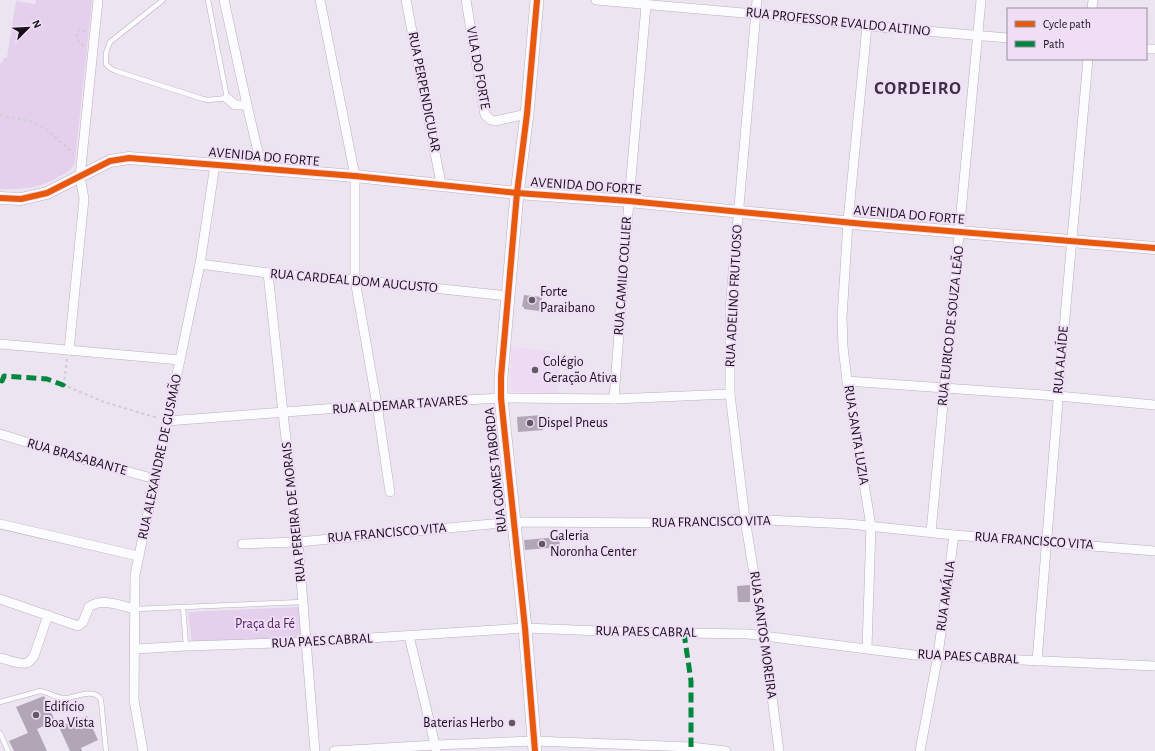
<svg xmlns="http://www.w3.org/2000/svg" width="1155" height="751" viewBox="0 0 1155 751" font-family="'Alegreya Sans',sans-serif">
	<rect width="100%" height="100%" fill="#ede4f1"/>
	<!-- built -->
	<polygon fill="#ecdbf3" points="511,347 560,352 558,393 514,392 511,390 510,388"/>
	<!-- green -->
	<g fill="#e4cfed">
		<path d="M36 0H92L75 161C73 169 67 173 60 176 41 188 22 190 0 189V64L2 62 4 58H7L16 1 35 4Z"/>
		<polygon points="299,607 301,639 192,644 188,612"/>
	</g>
	<!-- building -->
	<g fill="#b1a6b5">
		<polygon points="524,295 542,297 541,310 540,309 539,311 524,309 524,307 522,307"/>
		<polygon points="542,415 543,430 518,432 517,417"/>
		<polygon points="559,537 560,547 525,550 524,540"/>
		<polygon points="750,585 750,602 738,602 737,586"/>
		<polygon points="44,696 55,721 37,729 47,751 14,751 9,741 28,733 16,707"/>
		<polygon points="87,716 98,740 81,748 82,751 70,751 59,727"/>
	</g>
	<g fill="none" stroke-linecap="round" stroke-linejoin="round">
		<defs>
			<g id="service">
				<polyline points="163,0 110,42 106,53 106,64 110,68 116,71 203,99 208,100 227,98 208,0"/>
				<polyline points="183,607 186,646"/>
				<polyline points="135,609 303,602"/>
				<path d="M0 702 40 691C49 692 59 700 68 698 78 696 95 688 101 700L106 751"/>
				<polyline points="0,733 8,751"/>
			</g>
			<g id="minor">
				<polyline points="224,0 247,105 262,169"/>
				<polyline points="320,0 355,176 355,280 377,405 390,492"/>
				<polyline points="406,0 441,184"/>
				<polyline points="466,0 485,115 491,120 495,121 527,114"/>
				<polyline points="596,0 755,14 867,26 1008,38"/>
				<polyline points="757,0 730,309 730,394 745,519 764,635 779,751"/>
				<polyline points="1092,9 1093,0"/>
				<polyline points="867,26 848,221 842,318 843,347 847,381 871,526 867,648"/>
				<polyline points="1146,49 1155,49"/>
				<polyline points="227,98 235,105 247,105"/>
				<polyline points="200,264 268,273 358,280 508,296"/>
				<polyline points="268,273 283,413 298,542 315,751"/>
				<polyline points="0,344 180,360"/>
				<polyline points="69,350 84,199 80,177 98,0"/>
				<polyline points="847,381 1058,396 1155,405"/>
				<polyline points="614,399 629,201 646,5"/>
				<polyline points="167,421 377,405 501,398 614,399 730,394"/>
				<polyline points="0,434 78,458 155,479"/>
				<polyline points="0,524 138,556"/>
				<polyline points="931,532 981,0"/>
				<polyline points="242,544 298,542 513,522 665,523 745,519 849,524 954,535 1155,551"/>
				<path d="M0 599 78 626 83 622 89 607C101 597 121 606 135 609"/>
				<polyline points="409,636 436,749"/>
				<polyline points="136,649 186,646 307,642 525,628 627,632 748,634 914,655 1155,666"/>
				<path d="M0 658C7 659 19 665 27 663 30 662 32 658 34 656L48 615"/>
				<polyline points="1037,661 1062,351 1088,59"/>
				<polyline points="143,751 134,700 135,575 200,264 215,165"/>
				<polyline points="334,751 436,745 534,741 691,747 726,751"/>
				<polyline points="920,751 938,655 954,535"/>
			</g>
			<polyline id="tertiary" points="0,198 21,199 47,193 110,161 129,158 355,176 517,193 629,201 864,224 1155,248"/>
			<polyline id="secondary" points="535,751 525,628 501,398 501,377 517,193 527,114 537,0"/>
		</defs>
		<!-- service casing -->
		<use href="#service" stroke="#b8b0bb" stroke-width="5.5"/>
		<!-- minor casing -->
		<use href="#minor" stroke="#b8b0bb" stroke-width="10"/>
		<!-- tertiary casing -->
		<use href="#tertiary" stroke="#b8b0bb" stroke-width="13"/>
		<!-- secondary casing -->
		<use href="#secondary" stroke="#b8b0bb" stroke-width="14"/>
		<!-- path -->
		<g stroke="#cfcdd1" stroke-width="2" stroke-dasharray="3 3" stroke-linecap="butt">
			<polyline points="84,46 79,42 76,33 80,29 86,32"/>
			<polyline points="0,115 33,122 46,129 73,153"/>
			<polyline points="67,359 64,383 66,386 104,402 158,418"/>
		</g>
		<!-- service -->
		<use href="#service" stroke="#fcfbfd" stroke-width="4.5"/>
		<!-- minor -->
		<use href="#minor" stroke="#fcfbfd" stroke-width="9"/>
		<!-- tertiary -->
		<use href="#tertiary" stroke="#fcfbfd" stroke-width="12"/>
		<!-- secondary -->
		<use href="#secondary" stroke="#fcfbfd" stroke-width="13"/>
		<!-- quiet -->
		<g stroke="#00873e" stroke-width="5" stroke-dasharray="10 5" stroke-linecap="butt">
			<polyline points="0,380 2,381 4,376 47,379 63,385 64,383"/>
			<polyline points="684,633 691,681 691,747"/>
		</g>
		<defs>
			<g id="cycleway">
				<polyline points="0,198 21,199 47,193 110,161 129,158 355,176 517,193 629,201 864,224 1155,248"/>
				<polyline points="535,751 525,628 501,398 501,377 517,193 527,114 537,0"/>
			</g>
		</defs>
		<!-- cycleway casing -->
		<use href="#cycleway" stroke="#f0def7" stroke-width="8"/>
		<!-- cycleway -->
		<use href="#cycleway" stroke="#e8590c" stroke-width="6"/>
	</g>
	<!-- markers -->
	<g fill="#615a65" stroke="#f0def7" stroke-width="1.5">
		<circle cx="532" cy="300" r="4"/>
		<circle cx="535" cy="370" r="4"/>
		<circle cx="530" cy="423" r="4"/>
		<circle cx="542" cy="544" r="4"/>
		<circle cx="36" cy="715" r="4"/>
		<circle cx="512" cy="723" r="4"/>
	</g>
	<g text-anchor="middle" dominant-baseline="central" stroke-width="4" stroke-linejoin="round" paint-order="stroke">
		<!-- street labels -->
		<g font-size="14" fill="#161019" stroke="#f0def7">
			<text transform="translate(838 22) rotate(6)">RUA PROFESSOR EVALDO ALTINO</text>
			<text transform="translate(478 68) rotate(80)">VILA DO FORTE</text>
			<text transform="translate(424 92) rotate(79)">RUA PERPENDICULAR</text>
			<text transform="translate(264 157) rotate(5)">AVENIDA DO FORTE</text>
			<text transform="translate(586 186) rotate(4)">AVENIDA DO FORTE</text>
			<text transform="translate(909 215) rotate(5)">AVENIDA DO FORTE</text>
			<text transform="translate(623 276) rotate(-86)">RUA CAMILO COLLIER</text>
			<text transform="translate(354 281) rotate(5)">RUA CARDEAL DOM AUGUSTO</text>
			<text transform="translate(734 296) rotate(-87)">RUA ADELINO FRUTUOSO</text>
			<text transform="translate(951 326) rotate(-84)">RUA EURICO DE SOUZA LEÃO</text>
			<text transform="translate(1061 360) rotate(-85)">RUA ALAÍDE</text>
			<text transform="translate(400 405) rotate(-4)">RUA ALDEMAR TAVARES</text>
			<text transform="translate(856 435) rotate(81)">RUA SANTA LUZIA</text>
			<text transform="translate(77 457) rotate(16)">RUA BRASABANTE</text>
			<text transform="translate(160 457) rotate(-78)">RUA ALEXANDRE DE GUSMÃO</text>
			<text transform="translate(496 470) rotate(-96)">RUA GOMES TABORDA</text>
			<text transform="translate(294 512) rotate(-96)">RUA PEREIRA DE MORAIS</text>
			<text transform="translate(711 522) rotate(-1)">RUA FRANCISCO VITA</text>
			<text transform="translate(387 533) rotate(-5)">RUA FRANCISCO VITA</text>
			<text transform="translate(1034 541) rotate(4)">RUA FRANCISCO VITA</text>
			<text transform="translate(946 596) rotate(-82)">RUA AMÁLIA</text>
			<text transform="translate(646 632) rotate(1)">RUA PAES CABRAL</text>
			<text transform="translate(763 635) rotate(82)">RUA SANTOS MOREIRA</text>
			<text transform="translate(322 641) rotate(-3)">RUA PAES CABRAL</text>
			<text transform="translate(968 657) rotate(3)">RUA PAES CABRAL</text>
		</g>
		<!-- poi labels -->
		<g font-size="14" fill="#161019" stroke="#f0def7" text-anchor="start">
			<text x="540" y="292">Forte<tspan x="540" dy="16">Paraibano</tspan></text>
			<text x="543" y="362">Colégio<tspan x="543" dy="16">Geração Ativa</tspan></text>
			<text x="538" y="423">Dispel Pneus</text>
			<text x="550" y="536">Galeria<tspan x="550" dy="16">Noronha Center</tspan></text>
			<text x="44" y="707">Edifício<tspan x="44" dy="16">Boa Vista</tspan></text>
			<text x="504" y="723" text-anchor="end">Baterias Herbo</text>
		</g>
		<!-- park labels -->
		<g font-size="14" fill="#522561" stroke="#f0def7">
			<text x="265" y="624">Praça da Fé</text>
		</g>
		<!-- district labels -->
		<g font-size="18" font-weight="bold" letter-spacing="1" fill="#3f3145" stroke="#f0def7">
			<text x="918" y="89">CORDEIRO</text>
		</g>
	</g>
	<!-- legend -->
	<rect x="1007" y="8" width="140" height="52" fill="#f0def7" stroke="#998c9e"/>
	<rect x="1015" y="21" width="20" height="6" fill="#e8590c" stroke="#998c9e"/>
	<text x="1043" y="28" font-size="12" fill="#161019">Cycle path</text>
	<rect x="1015" y="41" width="20" height="6" fill="#00873e" stroke="#998c9e"/>
	<text x="1043" y="48" font-size="12" fill="#161019">Path</text>
	<!-- north arrow -->
	<g transform="translate(28 28) rotate(66)" stroke="#f0def7" stroke-width="3" paint-order="stroke">
	<path d="M0-3L7 15L0 10L-7 15Z" fill="#161019"/>
	<text y="-6" font-size="11" font-weight="bold" text-anchor="middle" fill="#161019">N</text>
	</g>
</svg>
